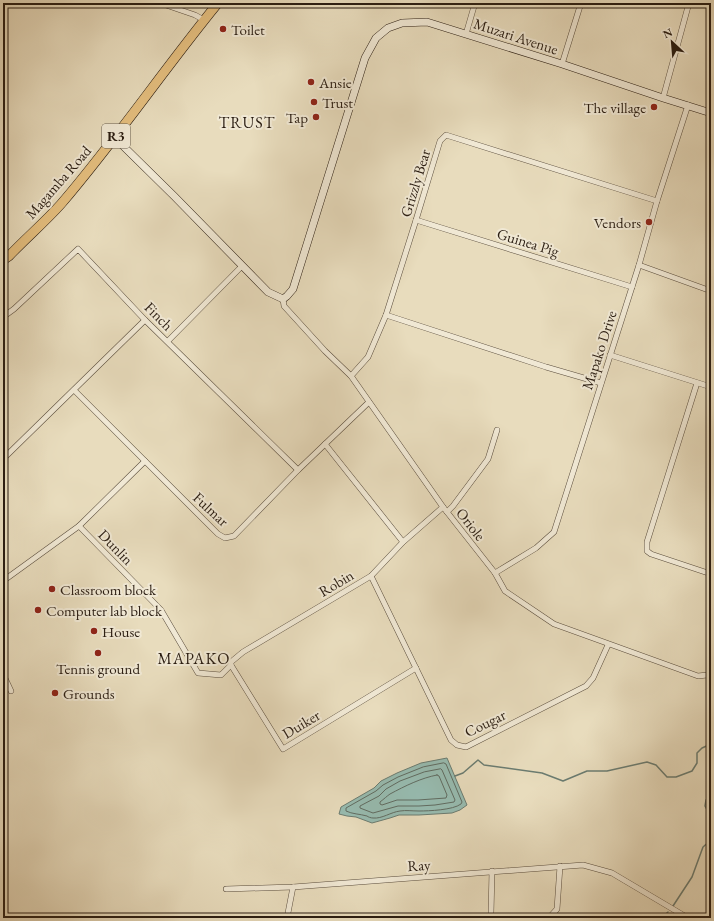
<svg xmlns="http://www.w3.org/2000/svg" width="714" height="921" viewBox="0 0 714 921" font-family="'EB Garamond',serif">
	<rect width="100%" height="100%" fill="#e8dcbd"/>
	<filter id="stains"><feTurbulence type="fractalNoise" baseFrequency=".005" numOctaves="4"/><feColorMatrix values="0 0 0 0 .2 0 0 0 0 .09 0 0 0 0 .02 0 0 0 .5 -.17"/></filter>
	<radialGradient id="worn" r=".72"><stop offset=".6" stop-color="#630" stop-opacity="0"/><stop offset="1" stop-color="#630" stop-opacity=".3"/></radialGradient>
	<!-- water -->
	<polygon fill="#97bcb1" stroke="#6b7c71" points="447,758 467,805 460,810 452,813 419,815 399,815 390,818 372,823 356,817 347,816 339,814 341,807 374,788 381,781 397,773 421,763"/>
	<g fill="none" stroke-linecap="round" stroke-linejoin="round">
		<!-- shore -->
		<g stroke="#606c62" stroke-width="1">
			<path d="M444 763 446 764 462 802 461 804C453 810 429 811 419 811 412 811 406 810 400 811 391 812 382 819 373 818 371 818 368 817 367 816 360 814 352 814 346 811V808L376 791 383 785 398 777 423 767Z"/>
			<polygon points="441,769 442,770 455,800 454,802 435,805 419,806 398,806 373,813 360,808 360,806 379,796 386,789 400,781 424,772"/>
			<path d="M437 775 439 776 447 795 446 798 418 800H397L382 805 380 804V802C384 799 387 796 390 794 405 786 421 778 437 775Z"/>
		</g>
		<!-- stream -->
		<g stroke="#6b7c71" stroke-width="1.5">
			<polyline points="455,776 463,773 478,760 484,765 542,773 563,781 587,771 607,771 647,762 656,765 667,777 676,777 692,771 697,763 697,753 702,748 711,744"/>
			<polyline points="711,798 706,800 705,806 711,817"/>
			<polyline points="673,906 692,877 703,847 711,840"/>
			<polyline points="661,918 668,912"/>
		</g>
		<defs>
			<g id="street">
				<polyline points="160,3 195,15 204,20"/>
				<polyline points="466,34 475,3"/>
				<polyline points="562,64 581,3"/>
				<polyline points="663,98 689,3"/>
				<polyline points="416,220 632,287"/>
				<polyline points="639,265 711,291"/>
				<polyline points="283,299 284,306 325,351 351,376 443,507 495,573 505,591 554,624 698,676 707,675 711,672"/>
				<polyline points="386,315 546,367 601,383"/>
				<polyline points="3,317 14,309 78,249 145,320 298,470"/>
				<polyline points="168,341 242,266"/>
				<polyline points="610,355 711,387"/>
				<polyline points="351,376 368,357 386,315 416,220 440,141 446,135 657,201"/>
				<polyline points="697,383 647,542 647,551 651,554 711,574"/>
				<polyline points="74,390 218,534 225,538 234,536 298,470 369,402"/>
				<polyline points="325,444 403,542"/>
				<polyline points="3,459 145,320"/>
				<polyline points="447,512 453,506 488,459 497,430"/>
				<polyline points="79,526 161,610 198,673 221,675 231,665 231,662 243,652 371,576 403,542 443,507"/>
				<polyline points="495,573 536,548 554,532 639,265 657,201 688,105"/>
				<polyline points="371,576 451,740 457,745 466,747 586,686 593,678 608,645"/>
				<polyline points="3,581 79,526 145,461"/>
				<polyline points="231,665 283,749 416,668"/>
				<polyline points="3,674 11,691"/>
				<polyline points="226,889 293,887 583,865 612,873 688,918"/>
				<polyline points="3,916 12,918"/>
				<polyline points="287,918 293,887"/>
				<polyline points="492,918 491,913 492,871"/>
				<polyline points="549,918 557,909 560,866"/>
			</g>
			<polyline id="secondary" points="115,138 174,196 268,292 283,299 287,296 293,289 365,58 376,38 388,28 402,23 427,22 562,64 663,98 711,113"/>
			<path id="highway" d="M3 260 9 256C26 238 45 222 61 204 116 140 164 69 218 3"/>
		</defs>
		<!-- street casing -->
		<use href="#street" stroke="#5a4d3d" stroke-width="6"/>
		<!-- secondary casing -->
		<use href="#secondary" stroke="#2a1d12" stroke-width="8"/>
		<!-- highway casing -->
		<use href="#highway" stroke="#2a1d12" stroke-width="10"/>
		<!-- street -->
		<use href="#street" stroke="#f0e8d4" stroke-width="5"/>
		<!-- secondary -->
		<use href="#secondary" stroke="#f0e8d4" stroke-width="7"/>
		<!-- highway -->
		<use href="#highway" stroke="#e4be7e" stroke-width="9"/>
	</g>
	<!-- markers -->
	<g fill="#8f2418" stroke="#f0e8d4" stroke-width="1.5">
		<circle cx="223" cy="29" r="4"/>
		<circle cx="311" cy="82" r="4"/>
		<circle cx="314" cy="102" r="4"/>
		<circle cx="654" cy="107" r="4"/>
		<circle cx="316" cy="117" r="4"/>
		<circle cx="649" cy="222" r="4"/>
		<circle cx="52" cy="589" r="4"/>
		<circle cx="38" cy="610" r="4"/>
		<circle cx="94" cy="631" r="4"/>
		<circle cx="98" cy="653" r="4"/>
		<circle cx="55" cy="693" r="4"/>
	</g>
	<g text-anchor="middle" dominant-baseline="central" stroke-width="4" stroke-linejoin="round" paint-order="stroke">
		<!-- shield labels -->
		<rect fill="#f0e8d4" stroke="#655a4c" stroke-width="1" x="102" y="124" width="28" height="24" rx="3"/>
		<g font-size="14" font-weight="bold" fill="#2a1d12">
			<text x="116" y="136">R3</text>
		</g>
		<!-- poi labels -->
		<g font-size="15" fill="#2a1d12" stroke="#f0e8d4" text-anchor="start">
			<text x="231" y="29">Toilet</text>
			<text x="319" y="82">Ansie</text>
			<text x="322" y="102">Trust</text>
			<text x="646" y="107" text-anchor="end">The village</text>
			<text x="308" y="117" text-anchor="end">Tap</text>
			<text x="641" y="222" text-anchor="end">Vendors</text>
			<text x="60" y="589">Classroom block</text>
			<text x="46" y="610">Computer lab block</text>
			<text x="102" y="631">House</text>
			<text x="98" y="668" text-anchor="middle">Tennis ground</text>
			<text x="63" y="693">Grounds</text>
		</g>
		<!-- street labels -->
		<g font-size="15" fill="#2a1d12" stroke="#f0e8d4">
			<text transform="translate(516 36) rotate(18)">Muzari Avenue</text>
			<text transform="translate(58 182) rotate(-49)">Magamba Road</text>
			<text transform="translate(415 183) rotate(-73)">Grizzly Bear</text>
			<text transform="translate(528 242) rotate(17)">Guinea Pig</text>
			<text transform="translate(159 316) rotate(45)">Finch</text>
			<text transform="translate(599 350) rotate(-72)">Mapako Drive</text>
			<text transform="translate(211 509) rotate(43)">Fulmar</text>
			<text transform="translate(471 524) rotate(52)">Oriole</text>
			<text transform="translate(116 547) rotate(46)">Dunlin</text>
			<text transform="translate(336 583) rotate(-31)">Robin</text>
			<text transform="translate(485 723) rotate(-26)">Cougar</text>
			<text transform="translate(301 724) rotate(-31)">Duiker</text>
			<text transform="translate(419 865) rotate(-4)">Ray</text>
		</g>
		<!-- neighbourhood labels -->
		<g font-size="16" letter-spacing="1" fill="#2a1d12" stroke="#f0e8d4">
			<text x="247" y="122">TRUST</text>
			<text x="194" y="658">MAPAKO</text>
		</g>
	</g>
	<!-- margin -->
	<rect width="714" height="921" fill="none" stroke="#e8dcbd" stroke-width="16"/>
	<rect x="4" y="4" width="706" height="913" fill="none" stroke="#2a1d12" stroke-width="2"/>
	<rect x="8" y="8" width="698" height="905" fill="none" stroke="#2a1d12"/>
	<!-- north arrow -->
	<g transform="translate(672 42) rotate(334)" stroke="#f0e8d4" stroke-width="3" paint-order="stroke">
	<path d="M0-3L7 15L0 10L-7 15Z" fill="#2a1d12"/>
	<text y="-6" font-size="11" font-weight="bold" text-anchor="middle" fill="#2a1d12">N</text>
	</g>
	<rect width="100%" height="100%" filter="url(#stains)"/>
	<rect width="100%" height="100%" fill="url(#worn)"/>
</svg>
